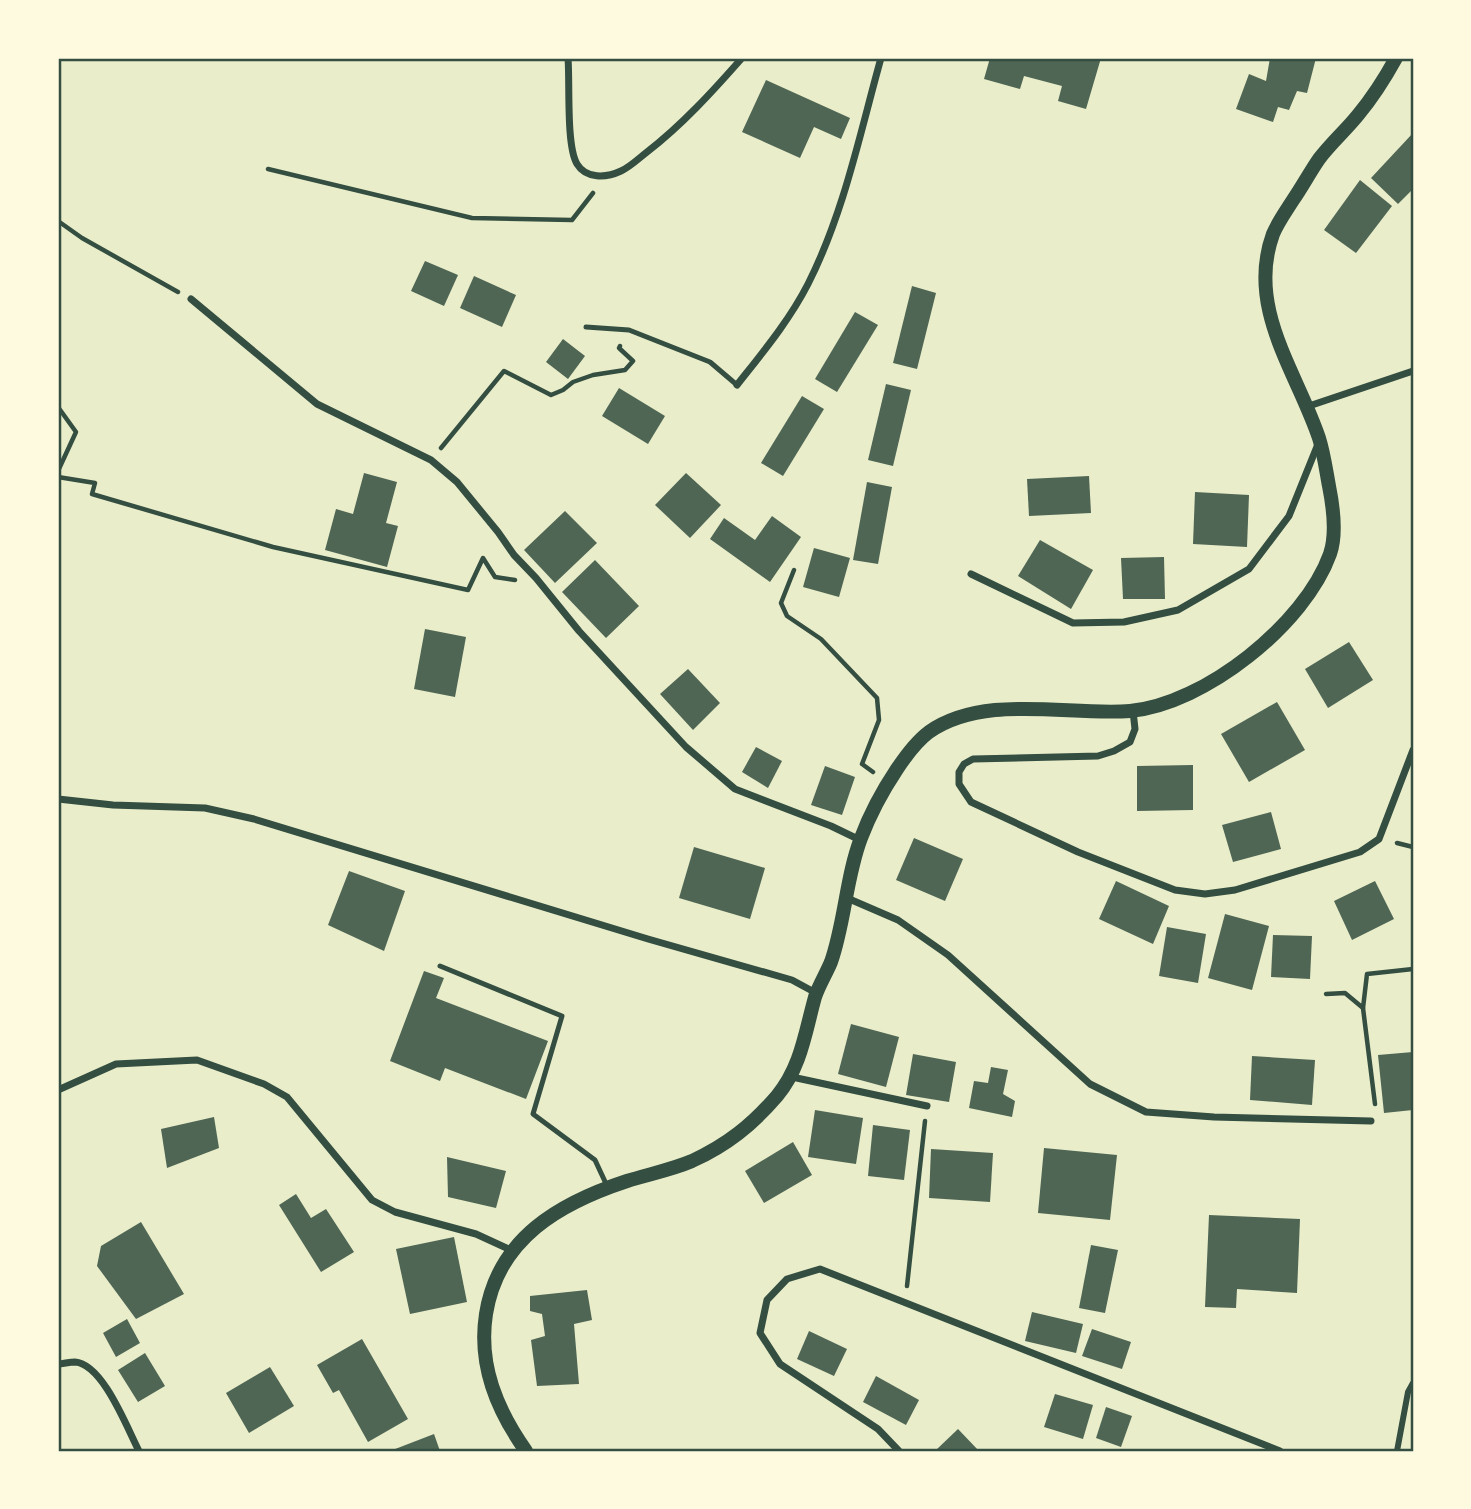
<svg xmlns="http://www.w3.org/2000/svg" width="1471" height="1509" viewBox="0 0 1471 1509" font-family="Georgia,serif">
	<rect width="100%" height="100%" fill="#e9edc9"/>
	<!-- building -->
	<g fill="#4f6655">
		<polygon points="990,58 1101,58 1086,109 1058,101 1062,86 1024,76 1020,89 984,79"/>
		<polygon points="1270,58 1316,58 1307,93 1297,91 1289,110 1278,107 1273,122 1236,109 1249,74 1266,81"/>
		<polygon points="766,80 850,118 841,139 814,127 800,158 742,132"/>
		<polygon points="1413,133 1413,189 1398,204 1371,178"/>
		<polygon points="1360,180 1392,206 1356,253 1324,230"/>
		<polygon points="425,261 458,275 444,306 411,291"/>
		<polygon points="474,276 516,295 502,327 460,308"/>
		<polygon points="912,286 936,293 917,369 893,363"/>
		<polygon points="855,312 878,325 837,392 815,379"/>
		<polygon points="563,339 585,356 568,379 546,362"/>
		<polygon points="886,384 911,390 893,466 868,460"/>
		<polygon points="619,388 665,416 648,444 602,416"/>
		<polygon points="802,396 824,409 783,476 761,463"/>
		<polygon points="364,473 397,482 386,523 398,526 387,567 325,550 336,509 353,514"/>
		<polygon points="686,473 721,505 690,538 655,505"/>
		<polygon points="1089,476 1091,513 1029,516 1027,479"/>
		<polygon points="867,482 892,487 878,564 853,560"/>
		<polygon points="1195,492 1249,495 1247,547 1193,544"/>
		<polygon points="565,511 597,543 555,583 524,550"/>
		<polygon points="772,516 801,537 770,582 710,539 724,518 755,540"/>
		<polygon points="1040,540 1093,570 1071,609 1018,576"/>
		<polygon points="814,548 850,558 839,597 803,587"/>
		<polygon points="1164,557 1165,599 1123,599 1121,558"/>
		<polygon points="595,560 639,606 606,638 562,592"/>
		<polygon points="425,629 466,637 455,697 414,689"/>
		<polygon points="1349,642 1373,680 1328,708 1305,669"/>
		<polygon points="688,669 720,703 693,730 660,694"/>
		<polygon points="1277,702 1305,750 1249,782 1221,734"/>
		<polygon points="756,747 782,761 768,788 742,772"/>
		<polygon points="1193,765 1193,810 1137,811 1137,766"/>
		<polygon points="825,766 855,777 842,815 811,805"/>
		<polygon points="1271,812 1281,849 1233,862 1222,825"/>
		<polygon points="914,838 963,859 945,901 896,880"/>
		<polygon points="694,847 765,868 750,919 679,898"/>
		<polygon points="349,871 405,891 384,951 328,925"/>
		<polygon points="1116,881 1169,906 1153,944 1099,919"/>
		<polygon points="1375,881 1394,919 1352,940 1334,901"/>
		<polygon points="1225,914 1269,926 1252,990 1208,978"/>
		<polygon points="1167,927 1206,934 1198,983 1159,976"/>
		<polygon points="1273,935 1312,936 1310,979 1271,977"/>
		<polygon points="424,971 444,978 436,998 548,1041 526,1099 445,1068 440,1081 390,1061"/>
		<polygon points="851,1024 899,1037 886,1087 838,1074"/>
		<polygon points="1413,1052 1413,1110 1384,1113 1378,1055"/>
		<polygon points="913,1054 956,1062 949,1102 906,1095"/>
		<polygon points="1252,1056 1315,1060 1312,1105 1250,1100"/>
		<polygon points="991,1067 1008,1070 1003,1094 1015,1101 1012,1117 969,1108 974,1081 988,1083"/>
		<polygon points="815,1110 863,1118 856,1164 808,1157"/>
		<polygon points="214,1117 219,1148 167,1168 161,1129"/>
		<polygon points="873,1125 910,1130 904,1180 868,1176"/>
		<polygon points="793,1142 812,1175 764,1203 745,1171"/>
		<polygon points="1044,1148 1117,1155 1110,1220 1038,1213"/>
		<polygon points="931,1149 993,1153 990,1202 929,1198"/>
		<polygon points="447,1157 506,1171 496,1208 448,1197"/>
		<polygon points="296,1194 311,1218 326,1209 354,1252 321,1272 279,1205"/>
		<polygon points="1209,1215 1300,1219 1297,1293 1237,1289 1236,1308 1205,1307"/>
		<polygon points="141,1222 184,1294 136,1319 97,1266 101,1246"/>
		<polygon points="454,1237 467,1302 410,1314 396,1249"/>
		<polygon points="1091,1245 1118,1250 1105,1313 1079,1308"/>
		<polygon points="587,1290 592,1320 574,1324 579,1384 537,1386 531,1340 545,1336 542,1314 530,1311 530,1296"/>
		<polygon points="1032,1312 1083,1324 1076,1353 1025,1341"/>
		<polygon points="127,1319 140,1343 116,1357 103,1333"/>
		<polygon points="1092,1329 1131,1342 1122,1369 1082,1356"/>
		<polygon points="809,1331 847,1349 834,1376 797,1359"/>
		<polygon points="362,1339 408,1419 368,1442 339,1390 333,1393 317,1365"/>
		<polygon points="145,1353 165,1386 138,1402 118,1370"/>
		<polygon points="270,1367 294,1406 249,1433 226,1393"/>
		<polygon points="876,1376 919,1400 906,1425 863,1402"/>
		<polygon points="1055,1394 1093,1405 1083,1439 1044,1427"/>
		<polygon points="1106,1407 1132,1416 1121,1447 1096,1438"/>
		<polygon points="958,1429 979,1451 935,1451"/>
		<polygon points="434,1434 440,1451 390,1451"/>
	</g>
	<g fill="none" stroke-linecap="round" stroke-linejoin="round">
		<!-- path -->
		<g stroke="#344e41" stroke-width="4.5">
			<polyline points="268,169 472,218 572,220 593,193"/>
			<polyline points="58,221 82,238 178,292"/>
			<polyline points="58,407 76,432 58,471"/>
			<polyline points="441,448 504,371 551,395 563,390 573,382 593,375 625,370 633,361 619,348 620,346"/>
			<polyline points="58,477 95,483 92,494 273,547 468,590 483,558 495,577 515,580"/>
			<polyline points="794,570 781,603 787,616 821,639 877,698 879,720 862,764 873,772"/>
			<polyline points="1397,843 1413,847"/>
			<polyline points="1326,994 1345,993 1363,1008 1367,974 1413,969"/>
			<polyline points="1363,1008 1375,1104"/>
			<polyline points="907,1286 925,1121"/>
		</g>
		<!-- service -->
		<g stroke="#344e41" stroke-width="5">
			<polyline points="586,327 629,330 710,362 737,385"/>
			<polyline points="440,966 562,1016 533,1114 595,1160 608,1188"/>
		</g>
		<!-- pedestrian -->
		<polyline stroke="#344e41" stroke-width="6" points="1397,1451 1408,1392 1413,1383"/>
		<!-- minor -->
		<g stroke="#344e41" stroke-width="7">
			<path d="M568 58C570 82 566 146 577 164 586 179 606 178 621 171 630 167 638 159 647 152 682 125 713 91 742 58"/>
			<polyline points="191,299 317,404 431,460 457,482 498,532 514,555 536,578 579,631 686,747 735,789 831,826 860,840"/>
			<path d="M737 385C763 352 789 321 808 284 844 213 860 133 881 58"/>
			<polyline points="1306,407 1413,371"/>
			<polyline points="971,574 1073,623 1124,622 1178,610 1249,569 1289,516 1318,444"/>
			<polyline points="1133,711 1135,729 1130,742 1114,751 1098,756 973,759 964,764 959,772 959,784 971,802 1078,852 1175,890 1205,894 1235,890 1360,852 1379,839 1413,750"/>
			<polyline points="58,799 113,805 205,808 254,819 648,939 792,980 816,993"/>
			<polyline points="847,898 898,920 948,955 1090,1084 1146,1112 1214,1117 1371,1121"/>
			<polyline points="792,1077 927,1106"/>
			<polyline points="58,1090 116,1064 197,1060 264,1084 287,1097 372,1200 395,1212 476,1234 513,1251"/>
			<path d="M58 1364C63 1364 69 1362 75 1362 103 1364 127 1428 139 1451"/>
			<polyline points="899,1451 878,1429 780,1364 760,1333 767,1300 787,1279 820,1269 1280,1451"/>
		</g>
		<!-- secondary -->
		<path stroke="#344e41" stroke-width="14" d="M526 1451C497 1410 478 1365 486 1314 498 1238 560 1203 627 1181 649 1174 671 1170 692 1161 727 1145 752 1125 777 1096 801 1067 805 1033 815 997 819 985 826 974 831 962 845 922 846 877 861 838 870 814 883 790 897 769 905 757 917 741 929 732 985 693 1068 716 1130 711 1205 704 1305 624 1330 554 1337 534 1333 506 1329 486 1326 470 1324 454 1319 438 1297 372 1246 308 1273 234 1278 222 1286 211 1293 200 1302 187 1310 172 1319 159 1331 143 1346 130 1358 115 1373 97 1385 78 1396 58"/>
	</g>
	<!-- border -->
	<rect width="1471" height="1509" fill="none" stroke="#fefae0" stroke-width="119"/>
	<rect x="60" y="60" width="1352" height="1390" fill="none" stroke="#344e41" stroke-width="2.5"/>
</svg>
